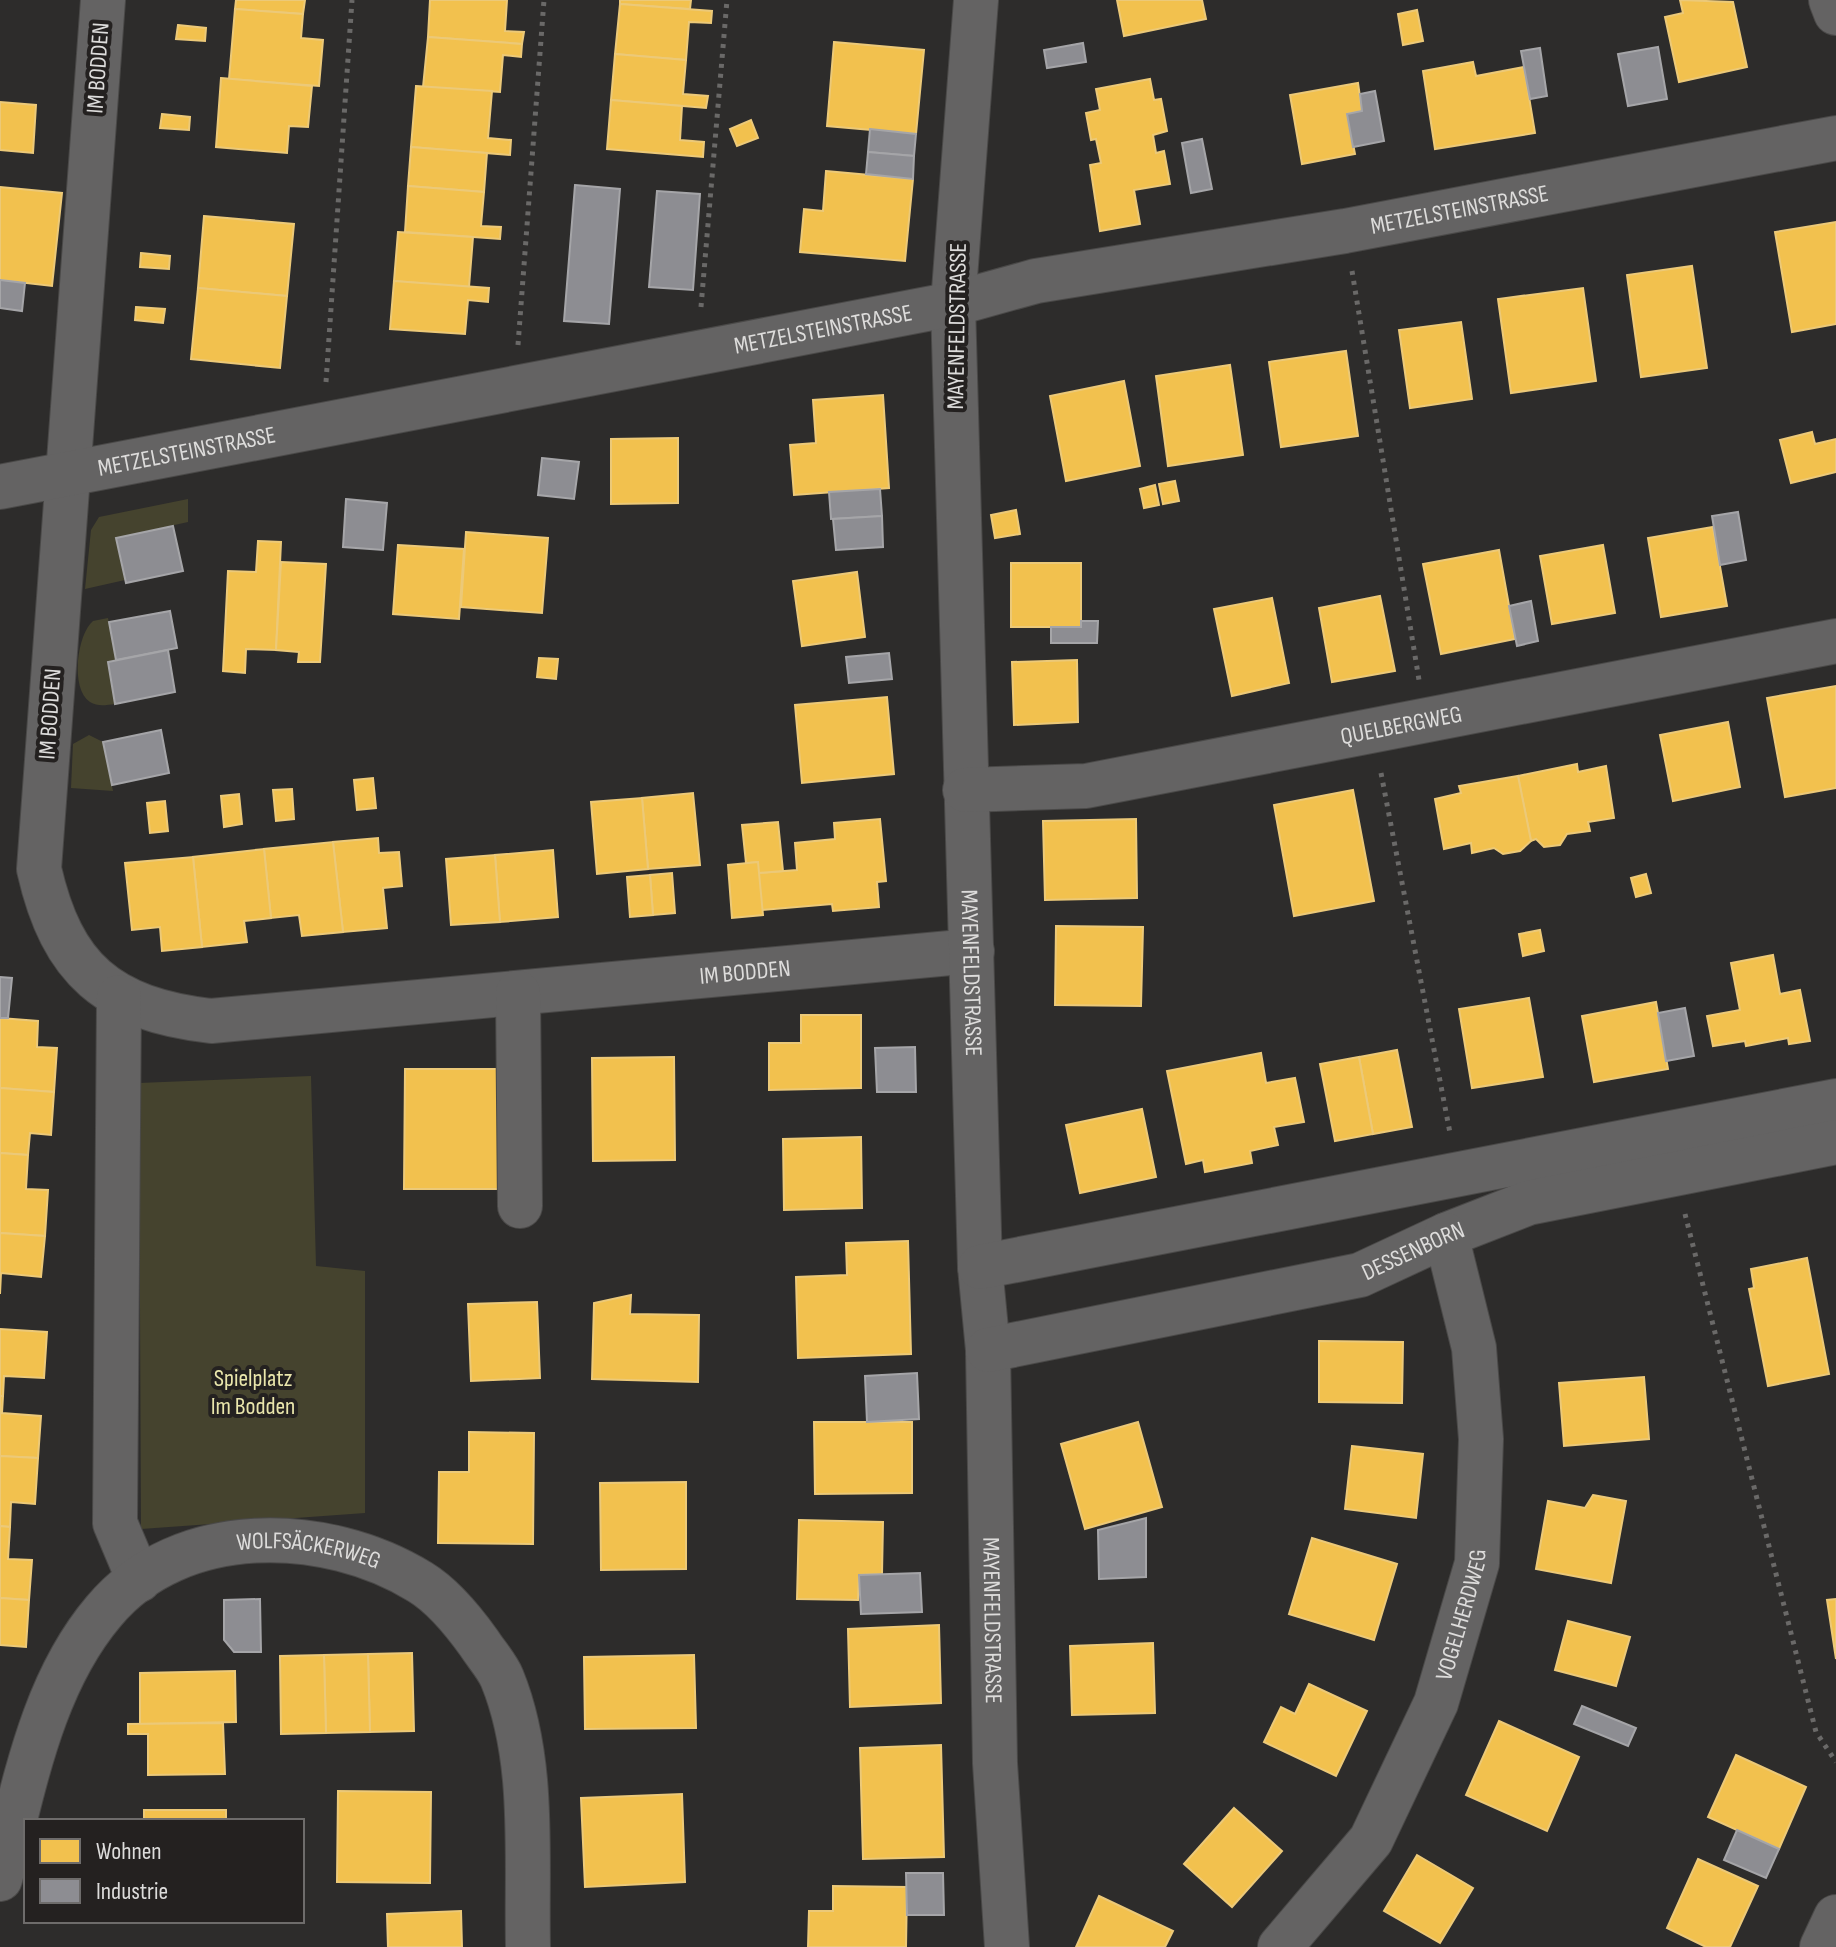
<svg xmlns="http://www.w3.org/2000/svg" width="1836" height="1947" viewBox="0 0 1836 1947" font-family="'Sofia Sans Condensed',sans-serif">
	<rect width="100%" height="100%" fill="#2d2c2b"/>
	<!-- green -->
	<g fill="#45432e">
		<polygon points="188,499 188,522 116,538 125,580 85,589 91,530 99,517"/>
		<path d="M108 618 116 660 108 662 115 704C106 705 98 707 90 702 70 689 77 634 93 621Z"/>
		<polygon points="89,735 103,742 113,791 71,788 73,744"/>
		<polygon points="311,1076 316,1266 365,1271 365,1513 141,1529 139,1083"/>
	</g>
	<!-- homes -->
	<g fill="#f2c14e" stroke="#ecc978" stroke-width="2">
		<polygon points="236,0 305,0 303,14 235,9"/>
		<polygon points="430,0 507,0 505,31 524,32 522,44 428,37"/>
		<polygon points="620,0 691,0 690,9 620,4"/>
		<polygon points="1117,0 1202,0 1206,19 1124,36"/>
		<polygon points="1680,0 1733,2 1747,67 1679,82 1665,17 1683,13"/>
		<polygon points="620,4 712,11 711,23 689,22 686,60 615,54"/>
		<polygon points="235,9 303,14 301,38 323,40 319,86 229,79"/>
		<polygon points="1417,10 1423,41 1403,45 1398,14"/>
		<polygon points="178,25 206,28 205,41 176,39"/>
		<polygon points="428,37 522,44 521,57 503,55 500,92 423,87"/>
		<polygon points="834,42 924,50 916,134 827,126"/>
		<polygon points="615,54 686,60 683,94 708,96 706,108 611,100"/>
		<polygon points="1473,62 1476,76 1524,67 1535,133 1435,149 1423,71"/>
		<polygon points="221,78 312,86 308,127 289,126 287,153 216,147"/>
		<polygon points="1150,79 1154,100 1161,99 1167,131 1153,135 1156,153 1164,151 1170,184 1134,190 1140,224 1100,231 1090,165 1101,163 1096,139 1091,140 1086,113 1100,110 1096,89"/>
		<polygon points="1358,83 1362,111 1347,114 1355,154 1302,164 1290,95"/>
		<polygon points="416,86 492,91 488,138 511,140 510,155 411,147"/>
		<polygon points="611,100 682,106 680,140 704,142 703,157 607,149"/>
		<polygon points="0,102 36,105 33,153 0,150"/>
		<polygon points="162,114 190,117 189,130 160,128"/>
		<polygon points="751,120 758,138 737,146 730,129"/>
		<polygon points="411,147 487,153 484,192 408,186"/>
		<polygon points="826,171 913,179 905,261 800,252 804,209 823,211"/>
		<polygon points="408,186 484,192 481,226 501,227 500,239 405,232"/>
		<polygon points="0,187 62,193 52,286 0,280"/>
		<polygon points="204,216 294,224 287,296 198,288"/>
		<polygon points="1836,222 1836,324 1792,332 1775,232"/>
		<polygon points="398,232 473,237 469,287 394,281"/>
		<polygon points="141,253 170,256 169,269 140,267"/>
		<polygon points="1692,266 1707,368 1641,377 1627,275"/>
		<polygon points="394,281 489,288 488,302 468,300 465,334 390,329"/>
		<polygon points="198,288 287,296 280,368 191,359"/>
		<polygon points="1583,288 1596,381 1511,393 1498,299"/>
		<polygon points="136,307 165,309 163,323 135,320"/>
		<polygon points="1461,322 1472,399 1410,408 1399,330"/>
		<polygon points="1346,351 1358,436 1281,447 1269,362"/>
		<polygon points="1230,365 1243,455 1168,466 1156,376"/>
		<polygon points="1124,381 1140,466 1066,481 1050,396"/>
		<polygon points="883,395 889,488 794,495 790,445 816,443 813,400"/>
		<polygon points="1812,432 1815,444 1836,439 1836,472 1791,483 1780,440"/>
		<polygon points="678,438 678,503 611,504 611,439"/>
		<polygon points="1175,481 1179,501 1163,504 1159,484"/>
		<polygon points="1155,485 1159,505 1144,508 1140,489"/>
		<polygon points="1016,510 1020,534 995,538 991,515"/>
		<polygon points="1713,527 1727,606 1661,617 1648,538"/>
		<polygon points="466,532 548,538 542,613 461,607"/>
		<polygon points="258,541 281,542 276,650 246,649 245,673 223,671 228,571 256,572"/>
		<polygon points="398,545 464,549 459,619 393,614"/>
		<polygon points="1603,545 1615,613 1552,624 1540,556"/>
		<polygon points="1499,550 1515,639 1441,654 1423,564"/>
		<polygon points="281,562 326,564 320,662 298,662 299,652 276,650"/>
		<rect x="1011" y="563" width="70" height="64"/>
		<polygon points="857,572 865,637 802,646 793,581"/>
		<polygon points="1380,596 1395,671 1332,682 1319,608"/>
		<polygon points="1272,598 1289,683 1232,696 1214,609"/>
		<polygon points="539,658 558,659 556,679 537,677"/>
		<polygon points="1077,660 1078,722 1014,725 1012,662"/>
		<polygon points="1836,686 1836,788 1785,797 1767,698"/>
		<polygon points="887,697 894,774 802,783 795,705"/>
		<polygon points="1728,722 1740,787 1673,801 1660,735"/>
		<polygon points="1577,764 1578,772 1606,766 1614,818 1588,822 1590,831 1567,834 1560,845 1544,847 1536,839 1531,841 1518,776"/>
		<polygon points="1518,776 1531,841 1520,851 1503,854 1494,848 1472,853 1471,843 1444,849 1435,799 1461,793 1459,786"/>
		<polygon points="373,778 376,808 357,810 354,780"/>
		<polygon points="292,789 294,819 276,821 273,790"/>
		<polygon points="1353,790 1374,901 1294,916 1274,805"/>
		<polygon points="693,793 700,865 648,869 642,798"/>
		<polygon points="239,794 242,824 224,827 221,796"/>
		<polygon points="642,798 648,869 597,874 591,802"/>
		<polygon points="165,801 168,831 150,833 147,803"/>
		<polygon points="880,819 886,881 877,882 879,907 833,911 832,904 762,910 758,873 797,870 795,843 835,839 834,823"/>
		<polygon points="1136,819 1137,898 1045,900 1043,821"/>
		<polygon points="778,822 783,871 758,873 758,862 746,863 742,825"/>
		<polygon points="378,838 379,853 399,852 402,886 383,888 387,928 343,932 333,842"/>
		<polygon points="333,842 343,932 302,936 299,915 271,918 264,849"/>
		<polygon points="264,849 271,918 244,921 247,942 202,947 193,857"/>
		<polygon points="553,850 558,917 500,922 495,855"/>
		<polygon points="495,855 500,922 451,925 446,859"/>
		<polygon points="193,857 202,947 162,951 160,927 132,930 125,863"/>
		<polygon points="758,862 763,915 732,918 728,865"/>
		<polygon points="672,873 675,913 653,915 650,875"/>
		<polygon points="1646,874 1651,893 1636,897 1631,878"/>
		<polygon points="650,875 653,915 630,917 627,877"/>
		<polygon points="1056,926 1143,927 1141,1006 1055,1005"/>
		<polygon points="1540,930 1544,951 1523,956 1519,934"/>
		<polygon points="1773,955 1780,994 1800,990 1810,1041 1789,1044 1788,1038 1746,1046 1745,1041 1713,1046 1707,1016 1740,1010 1731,963"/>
		<polygon points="1529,998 1543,1077 1472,1088 1459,1009"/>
		<polygon points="1656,1002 1668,1069 1594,1082 1582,1016"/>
		<polygon points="801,1015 861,1015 861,1088 769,1090 769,1043 801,1043"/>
		<polygon points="0,1018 38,1021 37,1047 57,1048 54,1092 0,1088"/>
		<polygon points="1397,1050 1412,1127 1373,1134 1359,1057"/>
		<polygon points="1261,1053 1266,1083 1295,1078 1304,1122 1274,1127 1278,1145 1250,1151 1252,1163 1205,1172 1203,1160 1186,1164 1167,1071"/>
		<polygon points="674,1057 675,1160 593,1161 592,1058"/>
		<polygon points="1359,1057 1373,1134 1335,1141 1320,1064"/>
		<polygon points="405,1069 501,1069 501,1189 404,1189"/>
		<polygon points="0,1088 54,1092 51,1135 30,1133 28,1155 0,1153"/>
		<polygon points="1142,1109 1156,1177 1080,1193 1066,1125"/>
		<polygon points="861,1137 862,1208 784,1210 783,1139"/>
		<polygon points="0,1153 28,1155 26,1189 48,1190 45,1236 0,1233"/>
		<polygon points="0,1233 45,1236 41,1277 1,1273 0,1294"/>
		<polygon points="908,1241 911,1354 798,1358 796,1277 847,1275 846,1243"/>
		<polygon points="1807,1258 1829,1374 1768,1386 1749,1289 1754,1288 1751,1269"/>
		<polygon points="631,1295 630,1314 699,1315 698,1382 592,1379 594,1303"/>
		<polygon points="537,1302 540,1378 471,1381 468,1304"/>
		<polygon points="0,1329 47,1332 44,1378 4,1376 3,1396 0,1396"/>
		<polygon points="1319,1341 1403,1342 1402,1403 1319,1402"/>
		<polygon points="1644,1377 1649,1439 1564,1446 1559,1383"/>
		<polygon points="0,1396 3,1396 2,1413 41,1416 38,1458 0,1456"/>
		<polygon points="814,1422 912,1422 912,1493 815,1494"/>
		<polygon points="1138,1422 1162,1507 1085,1529 1061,1444"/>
		<polygon points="469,1432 534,1433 533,1544 438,1543 439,1472 469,1472"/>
		<polygon points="1352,1446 1423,1454 1416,1518 1345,1509"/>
		<polygon points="0,1456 38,1458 35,1504 11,1502 10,1527 0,1526"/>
		<polygon points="686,1482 686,1569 601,1570 600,1483"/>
		<polygon points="1593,1495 1626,1501 1611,1583 1536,1569 1548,1501 1585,1508"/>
		<polygon points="799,1520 883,1522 882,1574 859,1575 858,1600 797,1599"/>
		<polygon points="0,1526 10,1527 8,1559 32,1560 29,1600 0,1598"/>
		<polygon points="1312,1538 1397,1564 1374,1640 1289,1614"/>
		<polygon points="0,1598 29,1600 26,1647 0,1645"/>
		<polygon points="1836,1599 1836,1659 1827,1600"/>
		<polygon points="1568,1621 1630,1637 1616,1686 1555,1670"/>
		<polygon points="939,1625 941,1703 850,1707 848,1629"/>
		<polygon points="1153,1643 1155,1713 1072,1715 1070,1646"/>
		<polygon points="412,1653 414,1731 370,1732 368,1654"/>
		<polygon points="368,1654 370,1732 326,1733 324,1655"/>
		<polygon points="324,1655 326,1733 281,1734 280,1656"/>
		<polygon points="694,1655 696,1728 585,1729 584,1657"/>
		<polygon points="235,1671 236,1722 140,1724 140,1673"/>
		<polygon points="1309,1684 1367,1711 1336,1776 1264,1742 1281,1707 1295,1714"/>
		<polygon points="1499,1721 1579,1757 1547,1831 1466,1795"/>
		<polygon points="223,1723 225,1774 148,1775 148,1734 128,1734 128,1724"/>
		<polygon points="941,1745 944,1857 863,1859 860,1748"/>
		<polygon points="1736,1755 1806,1787 1779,1849 1708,1817"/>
		<polygon points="338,1791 431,1792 430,1883 337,1882"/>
		<polygon points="682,1794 685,1882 585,1887 581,1798"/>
		<polygon points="1234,1808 1282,1851 1232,1907 1184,1864"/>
		<rect x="144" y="1810" width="82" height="11"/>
		<polygon points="1417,1855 1473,1888 1440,1943 1384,1911"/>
		<polygon points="1698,1859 1758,1886 1730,1947 1706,1947 1667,1928"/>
		<polygon points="833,1886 907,1887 906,1947 808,1947 809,1911 833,1911"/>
		<polygon points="1099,1896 1173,1931 1165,1947 1076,1947"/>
		<polygon points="461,1911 462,1947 388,1947 387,1914"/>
	</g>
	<!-- industry -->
	<g fill="#8d8d92" stroke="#a5a5a8" stroke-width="2">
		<polygon points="1083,43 1086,62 1047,68 1044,50"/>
		<polygon points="1658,47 1667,99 1628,106 1618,54"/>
		<polygon points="1540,48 1547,96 1530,99 1521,51"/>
		<polygon points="1375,91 1384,141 1353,147 1347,114 1362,111 1360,94"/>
		<polygon points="870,129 916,134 914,156 868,152"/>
		<polygon points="1202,139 1212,189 1191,193 1182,143"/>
		<polygon points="868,152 914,156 913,179 866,174"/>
		<polygon points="575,185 620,189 609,324 564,321"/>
		<polygon points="657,191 700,194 693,290 649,287"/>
		<polygon points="0,280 25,283 22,311 0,308"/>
		<polygon points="542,458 579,462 574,499 538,495"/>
		<polygon points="880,489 882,516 831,519 829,492"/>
		<polygon points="346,499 387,503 383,550 343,547"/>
		<polygon points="1738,512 1746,560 1720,565 1712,516"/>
		<polygon points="882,516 883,547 836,550 833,519"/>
		<polygon points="173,526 183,571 126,583 116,538"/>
		<polygon points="1531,601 1538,641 1517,646 1509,606"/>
		<polygon points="170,611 177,648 116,660 109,622"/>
		<polygon points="1081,621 1098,621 1097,643 1051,643 1051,627 1081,627"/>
		<polygon points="168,650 175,692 115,704 108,662"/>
		<polygon points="889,653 892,679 849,683 846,657"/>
		<polygon points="161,730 169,773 112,785 103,742"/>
		<polygon points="0,977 12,978 8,1018 0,1018"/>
		<polygon points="1685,1008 1694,1056 1666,1061 1658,1013"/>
		<polygon points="915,1047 916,1092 877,1092 875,1048"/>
		<polygon points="917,1373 919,1419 867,1422 865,1376"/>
		<polygon points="1146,1518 1146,1577 1099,1579 1098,1530"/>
		<polygon points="920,1573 922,1612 861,1614 859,1575"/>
		<polygon points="260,1599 261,1652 234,1652 224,1640 224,1600"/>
		<polygon points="1582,1706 1636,1728 1628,1746 1574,1724"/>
		<polygon points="1737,1830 1779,1849 1766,1878 1724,1860"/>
		<polygon points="906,1873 943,1873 944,1915 907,1915"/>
	</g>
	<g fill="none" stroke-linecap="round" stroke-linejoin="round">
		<defs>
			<g id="minor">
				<path id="s1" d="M103 0 39 869C62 970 108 1009 211 1021L972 951"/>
				<path id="s2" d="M976 0 953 304 980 1267 988 1350 995 1763 1007 1947"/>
				<polyline points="1831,0 1836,13"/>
				<path id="s3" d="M0 487 953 304 1036 281 1345 231 1836 138"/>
				<path id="s4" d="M965 790 1086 786 1836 641"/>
				<polyline points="518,993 520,1206"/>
				<polyline points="119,997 115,1523 139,1580"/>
				<polyline points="980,1267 1836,1101"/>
				<path id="s5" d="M988 1350 1360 1275 1446 1235 1528 1203 1836 1142"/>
				<path id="s6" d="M0 1879C24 1788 41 1685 104 1611 180 1520 326 1524 420 1582 443 1596 464 1622 479 1643 486 1654 497 1666 502 1678 536 1761 526 1859 528 1947"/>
				<path id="s7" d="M1280 1947 1371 1840 1436 1703 1477 1563 1481 1439 1474 1348 1446 1235"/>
				<polyline points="1822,1947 1836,1917"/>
			</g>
		</defs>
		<!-- minor casing -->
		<use href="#minor" stroke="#4a4948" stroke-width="46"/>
		<!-- path -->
		<g stroke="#6a6968" stroke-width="5" stroke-dasharray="4 6" stroke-linecap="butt">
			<polyline points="1352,271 1419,680"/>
			<polyline points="701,307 727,0"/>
			<polyline points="518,345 544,0"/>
			<polyline points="326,382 352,0"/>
			<polyline points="1381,773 1450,1133"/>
			<polyline points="1685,1214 1816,1732 1836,1762"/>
		</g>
		<!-- minor -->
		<use href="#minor" stroke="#646363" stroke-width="44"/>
	</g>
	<g text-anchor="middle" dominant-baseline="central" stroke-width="8" stroke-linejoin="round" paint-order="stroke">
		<!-- street labels -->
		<g font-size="24" fill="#dddcdb" stroke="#242120">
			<text transform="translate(98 68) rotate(-86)">IM BODDEN</text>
			<text stroke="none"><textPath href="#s3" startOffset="1486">METZELSTEINSTRASSE</textPath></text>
			<text transform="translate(957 326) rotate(-89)">MAYENFELDSTRASSE</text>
			<text stroke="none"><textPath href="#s3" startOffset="838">METZELSTEINSTRASSE</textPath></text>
			<text stroke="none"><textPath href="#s3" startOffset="190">METZELSTEINSTRASSE</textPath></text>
			<text transform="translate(50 714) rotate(-86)">IM BODDEN</text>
			<text stroke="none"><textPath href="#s4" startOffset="442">QUELBERGWEG</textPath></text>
			<text stroke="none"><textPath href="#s1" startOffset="1658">IM BODDEN</textPath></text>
			<text stroke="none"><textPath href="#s2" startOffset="974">MAYENFELDSTRASSE</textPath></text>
			<text stroke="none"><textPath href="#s5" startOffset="438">DESSENBORN</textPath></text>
			<text stroke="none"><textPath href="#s6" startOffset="516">WOLFSÄCKERWEG</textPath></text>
			<text stroke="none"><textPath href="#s7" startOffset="384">VOGELHERDWEG</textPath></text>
			<text stroke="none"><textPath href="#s2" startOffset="1622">MAYENFELDSTRASSE</textPath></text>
		</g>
		<!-- park labels -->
		<g font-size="24" fill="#eae6ac" stroke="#242120">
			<text x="253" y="1378">Spielplatz<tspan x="253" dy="28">Im Bodden</tspan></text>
		</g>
	</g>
	<!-- legend -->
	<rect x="24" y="1819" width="280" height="104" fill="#242120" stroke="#6e6c6b" stroke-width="2"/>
	<rect x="40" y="1839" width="40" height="24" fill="#f2c14e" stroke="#6e6c6b" stroke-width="2"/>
	<text x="96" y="1859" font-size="24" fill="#dddcdb">Wohnen</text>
	<rect x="40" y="1879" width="40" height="24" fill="#8d8d92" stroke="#6e6c6b" stroke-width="2"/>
	<text x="96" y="1899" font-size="24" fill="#dddcdb">Industrie</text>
</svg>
